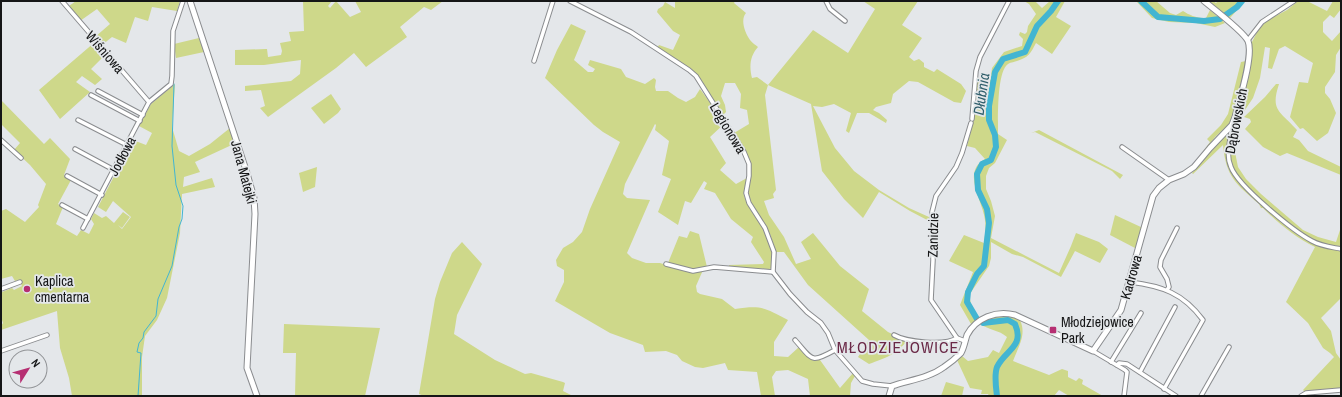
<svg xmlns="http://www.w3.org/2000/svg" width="1342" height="397" viewBox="0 0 1342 397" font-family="'Archivo Narrow',sans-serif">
	<rect width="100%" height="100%" fill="#e4e7ea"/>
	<!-- green -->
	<g fill="#ced88a">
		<polygon points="76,1 180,1 177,11 152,7 148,21 135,17 126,43 112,37 102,45 95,37 110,24 97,9 80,21 69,6"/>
		<polygon points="303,1 332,1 328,6 330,8 336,1 350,17 361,12 355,1 443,1 431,10 424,7 400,27 407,37 366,67 354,53 336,68 268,117 260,108 265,106 261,90 245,91 245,86 291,81 300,74 301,60 264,65 235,65 235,50 266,49 267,49 268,57 281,55 282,51 280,43 291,41 289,32 304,31"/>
		<path d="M675 1H735L734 3 746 13C740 20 745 33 750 40 752 43 756 45 758 47 750 56 749 66 752 78L757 77 768 85 813 30 848 53 875 9 863 1H918L902 25 922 38 909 57 914 61 919 59 924 63V67L934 72 937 69 961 84 966 91 961 103 954 102 918 82 909 81 893 94 891 103 876 107 873 110 879 113 887 120 886 123 869 113H857L849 133 846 131 851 113 834 104 822 107 813 106 835 148 854 171 879 190 909 208 929 217V221L910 211 879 192 863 218 844 199 822 171 811 104 768 85 765 95 776 190 773 194 774 198 764 201 769 215 784 237 796 264 811 259 801 242 813 233 840 266 869 289 862 311 888 332 907 341C895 355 886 358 869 364L858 357 869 340 808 285 784 252H776L770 234 752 205 748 193 751 176 750 161 744 148 734 133 749 124 747 110 740 108 741 94 735 83H725L721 96 725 105 726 112 722 116 699 78 690 68 657 48 659 45 673 50 680 35 673 31 657 12 658 9 663 6 665 2 675 8Z"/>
		<path d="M1024 1H1035L1042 8 1050 1H1065L1056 17 1071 26 1052 54 1036 43C1030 54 1029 57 1017 61 1015 62 1011 62 1008 64 997 71 998 117 998 130V134L1007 140 995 163 989 168 986 176V189L991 201 995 216 991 238 1059 273 1071 246 1076 233 1099 242 1108 249 1100 263 1075 251 1061 277 1023 257 1012 254 991 242V258L989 266 969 295 972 308 979 318 971 324 960 305 973 272 949 261 964 235 984 243C985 236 986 227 985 220 983 201 961 172 985 159L975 148 967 146 975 114 977 77 990 83 992 68 1004 52 1022 46 1023 39 1019 35 1020 32 1025 34 1027 32 1028 26 1036 14 1029 4Z"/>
		<path d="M1136 1H1156L1170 13 1176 15 1183 11C1189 15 1199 19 1206 18L1210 10 1225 23 1215 27 1196 23 1169 22 1152 18Z"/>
		<polygon points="1207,1 1213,1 1216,3 1218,1 1245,1 1230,18"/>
		<polygon points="1298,1 1307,1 1327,11 1333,1 1341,1 1341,9 1334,18 1330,15 1323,22 1323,32 1332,41 1341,31 1341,47 1336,55 1335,72 1325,87 1325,93 1330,99 1336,113 1328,133 1317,141 1303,128 1300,129 1290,117 1299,82 1308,83 1313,63 1285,46 1279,49 1272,69 1268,68 1270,48 1265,47 1260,78 1253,98 1241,116 1238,116 1251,59 1251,44 1257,32 1266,21 1287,10"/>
		<path d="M571 24 586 31 574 60 588 72H593L595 69 588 65 590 60 621 69 626 77 645 84 654 78 656 80 655 87 656 91H668L678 98 686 102 695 97 700 89 725 123 710 137 726 163 720 170 736 184 747 178C746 183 743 191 744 196 746 202 750 208 753 213 764 230 776 247 772 268L769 269 729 267V265L763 264 764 262 751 242 753 237 731 219 715 193 704 189 707 183 704 181 691 203 685 201 678 225 658 212 671 179 662 175 669 141 655 130 656 125 655 124 625 184 623 194 627 198 650 200 627 253 632 258 646 263H660L692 273 703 270 696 286 697 292 700 294 722 299 735 309C762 305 765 308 788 320L774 342V356L788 357 799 347C805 353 811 361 820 360L840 388 853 373 855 376 851 383 850 396H810L808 379 788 370 776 371 772 377 775 396H761L757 372 728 370 725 363 703 368 695 367 682 361 677 355 666 351 645 352 643 345 610 333 555 301 564 282V270L557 266 556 260 563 248 573 242 582 232 590 209 620 142 603 132 594 125 545 78 557 50Z"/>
		<polygon points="199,38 204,52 176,58 174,44"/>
		<polygon points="95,42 106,54 91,69 102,79 95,85 82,76 76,82 90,92 60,119 39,90"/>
		<polygon points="1246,61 1234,114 1229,124 1215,137 1203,154 1202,153 1210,142 1207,139 1221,125 1228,114 1241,62"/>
		<polygon points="175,84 172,127 179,151 189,156 210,144 230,128 236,143 195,162 200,172 184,177 183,187 212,178 215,187 182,194 180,233 167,298 157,320 145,336 142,357 142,396 72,396 69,378 60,348 57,311 1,330 1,326 3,323 1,317 1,291 2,292 12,288 14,290 22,286 19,280 15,281 12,276 1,279 1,211 6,209 25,222 39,207 38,205 46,184 30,165 14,150 20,143 1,124 1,100 44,144 50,138 70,159 64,175 71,180 58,204 63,207 56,224 77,236 81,230 89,234 94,224 91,219 94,213 102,218 106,216 114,223 123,212 130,217 122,228 118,225 122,229 131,217 113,201 106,212 98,207 133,140 146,145 152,133 139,126 151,104"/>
		<path d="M1276 84H1279C1270 111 1280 111 1297 130L1293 137 1299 140 1308 151 1341 167V175L1287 153 1280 156 1263 147 1245 129 1251 122 1250 119 1244 117 1265 97Z"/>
		<polygon points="331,94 341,109 338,113 324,124 311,108"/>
		<path d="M1236 119H1238L1233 142 1238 167 1246 179 1261 194 1303 230 1318 237 1336 242 1341 227V246C1331 246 1320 243 1312 239 1293 229 1238 183 1232 164 1227 151 1233 133 1236 119Z"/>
		<polygon points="1039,130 1123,175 1120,179 1112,171 1039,134 1035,132 1031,133"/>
		<path d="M1229 131 1230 134 1227 148V160L1229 169 1240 184 1283 222 1308 240 1341 251V298L1321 318 1331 331 1336 353 1341 360V388L1306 393 1303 390 1334 357 1330 353 1323 348 1308 323 1286 302 1315 247C1295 237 1279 224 1263 208H1261L1259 204C1236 184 1226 177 1223 145L1193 174 1192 173 1221 138Z"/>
		<polygon points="317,167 315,187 303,192 299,173"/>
		<polygon points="1115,215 1143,228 1135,248 1110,235"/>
		<polygon points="690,231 699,234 707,267 689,269 668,263 679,236 687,238"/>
		<polygon points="462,242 482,264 457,315 454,334 495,360 525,374 531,373 563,382 565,383 563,391 573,396 424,396 419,394 435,299 440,282 452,253"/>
		<path d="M1010 316 1020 320C1027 335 1018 347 1013 361L1049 375 1062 369 1068 371V377L1076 381 1079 378 1083 380 1082 384 1103 396H1069L1059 390 1054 396H989L988 394H981L982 390 970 388 957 360 962 356 968 361 988 357 993 350 999 353 1007 337C999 330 989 330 980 324 988 316 999 317 1010 316Z"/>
		<polygon points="284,324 380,328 365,396 295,396 296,353 283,353"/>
		<polygon points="946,382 964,387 962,396 941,396"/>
	</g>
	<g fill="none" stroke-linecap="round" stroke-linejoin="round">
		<!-- stream -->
		<polyline stroke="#42b5d2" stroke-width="1" points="138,396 141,353 137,352 139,343 143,338 144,332 156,316 158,299 172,266 179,227 182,219 183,206 176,185 172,146 174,84"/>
		<!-- river -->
		<g stroke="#42b5d2" stroke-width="6">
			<polyline points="1141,1 1158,17 1204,21 1220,19 1237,7 1242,1"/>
			<polyline points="977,319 967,302 968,292 977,274 984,266 989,223 987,209 978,190 977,174 982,164 991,160 996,147 995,135 989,120 989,106 995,72 1003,59 1025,52 1037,26 1051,11 1058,1"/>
			<path d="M983 323 1008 320 1015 324C1025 347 1005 350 997 367 994 375 996 388 997 396"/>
		</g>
		<defs>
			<g id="street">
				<polyline points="62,1 149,102"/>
				<polyline points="570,1 631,32 689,70 696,76 744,152 749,164 749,176 746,193 749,203 765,228 774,252 773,272 790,294 807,312 821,323 828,333 835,350 862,381 873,384 892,386"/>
				<polyline points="826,1 830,9 845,21"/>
				<polyline points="1248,40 1262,22 1294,1"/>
				<polyline points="534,61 553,1"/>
				<polyline points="98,91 143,115"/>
				<polyline points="91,95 140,121"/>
				<polyline points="972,119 976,71 980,57 1009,1"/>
				<polyline points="78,120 127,145"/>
				<path d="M1232 125C1231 139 1225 154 1231 167 1238 186 1293 231 1312 241 1321 246 1331 247 1341 249"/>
				<polyline points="1,140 21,158"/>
				<polyline points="1122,147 1169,180"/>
				<polyline points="75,149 114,170"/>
				<polyline points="67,176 102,195"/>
				<polyline points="62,205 88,219"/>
				<polyline points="83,228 149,102 171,84 172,76 173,31 183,1"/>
				<polyline points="666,264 693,271 714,267 773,272"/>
				<path d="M1130 282C1162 286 1183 293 1203 320L1164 389"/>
				<polyline points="1,289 20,282"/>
				<polyline points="1167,290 1169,287 1167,279 1160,267 1161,260 1177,228"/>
				<path d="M894 335C906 342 945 346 957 338"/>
				<path d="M795 340C813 360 810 364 835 350"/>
				<polyline points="965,341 957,338 931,300 933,260 932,212 936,196 956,167 962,153 971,123"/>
				<polyline points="1,351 47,335"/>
				<polyline points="1093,351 1125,370 1127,372 1124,396"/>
				<polyline points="1111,362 1141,313"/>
				<polyline points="1117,365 1119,363 1127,364 1176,396"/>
				<polyline points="1140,372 1175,307"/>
				<polyline points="1201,396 1229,347"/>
				<polyline points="1301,396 1306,393 1341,390"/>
			</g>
			<g id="secondary">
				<polyline points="190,1 246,170 254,198 255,214 247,368 257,396"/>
				<path d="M889 396 892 386C910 380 929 378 944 367 950 363 956 358 961 353 964 348 965 341 967 335 976 318 996 310 1015 315L1093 351 1121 310 1153 196 1159 188 1169 180 1184 174 1194 167 1210 148 1232 125 1235 117C1239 101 1254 55 1248 41 1244 32 1214 9 1204 1"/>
			</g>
		</defs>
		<!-- street casing -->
		<use href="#street" stroke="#8a8c8f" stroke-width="5.5"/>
		<!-- secondary casing -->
		<use href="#secondary" stroke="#8a8c8f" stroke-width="7"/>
		<!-- street -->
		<use href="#street" stroke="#fff" stroke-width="3.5"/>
		<!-- secondary -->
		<use href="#secondary" stroke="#fff" stroke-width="5"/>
	</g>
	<!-- markers -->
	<g fill="#b62f72" stroke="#e4e7ea" stroke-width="1.5">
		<circle cx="27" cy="289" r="4"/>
		<rect x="1049" y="326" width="8" height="8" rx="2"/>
	</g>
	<g text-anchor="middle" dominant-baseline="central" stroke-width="3.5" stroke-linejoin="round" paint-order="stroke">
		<!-- street labels -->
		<g font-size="14" fill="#151617" stroke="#e4e7ea">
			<text transform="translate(105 52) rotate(49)">Wiśniowa</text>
			<text transform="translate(1236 121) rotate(-79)">Dąbrowskich</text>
			<text transform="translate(728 128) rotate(59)">Legionowa</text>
			<text transform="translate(122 156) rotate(-62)">Jodłowa</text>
			<text transform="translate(244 172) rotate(75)">Jana Matejki</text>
			<text transform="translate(933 235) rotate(-89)">Zanidzie</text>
			<text transform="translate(1131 277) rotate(-74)">Kadrowa</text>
		</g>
		<!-- poi labels -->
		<g font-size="14" fill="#151617" stroke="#e4e7ea" text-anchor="start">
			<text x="35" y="281">Kaplica<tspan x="35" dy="16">cmentarna</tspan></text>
			<text x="1061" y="322">Młodziejowice<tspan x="1061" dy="16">Park</tspan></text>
		</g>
		<!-- water labels -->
		<g font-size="15" font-style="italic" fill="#2f5e6b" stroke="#e4e7ea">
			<text transform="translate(981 94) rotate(-82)">Dłubnia</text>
		</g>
		<!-- quarter labels -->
		<g font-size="16" letter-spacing="1" fill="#6a2846" stroke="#e4e7ea">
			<text x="898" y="347">MŁODZIEJOWICE</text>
		</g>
	</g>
	<!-- border -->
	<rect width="1342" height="397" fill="none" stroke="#151617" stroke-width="4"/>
	<!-- north arrow -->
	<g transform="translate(28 369) rotate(53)"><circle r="19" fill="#e4e7ea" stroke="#919396"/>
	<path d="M0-3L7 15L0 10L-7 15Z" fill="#b62f72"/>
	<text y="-6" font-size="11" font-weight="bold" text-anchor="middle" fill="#151617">N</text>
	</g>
</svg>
